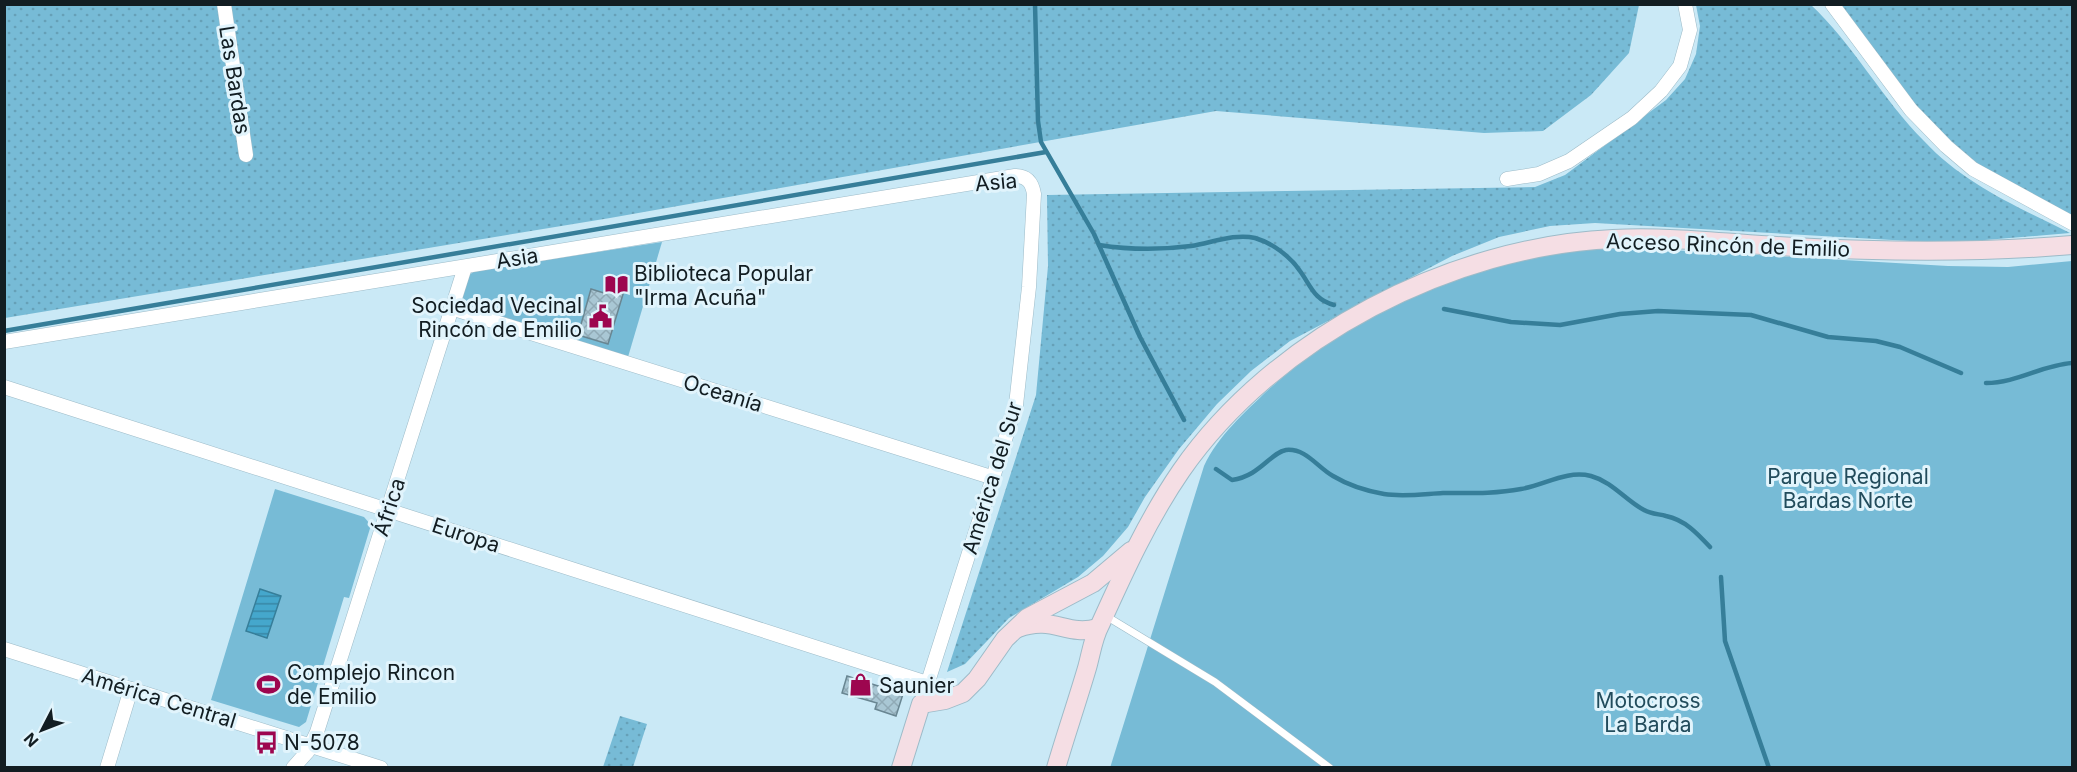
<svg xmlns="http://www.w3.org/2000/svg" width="2077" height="772" viewBox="0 0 2077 772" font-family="Inter,sans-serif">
	<defs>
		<pattern id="grass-dots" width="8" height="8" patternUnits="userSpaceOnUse" patternTransform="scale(1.5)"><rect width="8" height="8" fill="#77bbd6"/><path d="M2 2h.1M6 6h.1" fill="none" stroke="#66a0b7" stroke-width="1.8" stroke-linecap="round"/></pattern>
		<pattern id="water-rules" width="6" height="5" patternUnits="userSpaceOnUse" patternTransform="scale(1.5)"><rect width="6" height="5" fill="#45a7cc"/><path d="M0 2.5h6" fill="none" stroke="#3887a5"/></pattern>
		<pattern id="building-cross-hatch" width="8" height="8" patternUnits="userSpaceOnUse" patternTransform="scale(1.5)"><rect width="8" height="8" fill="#a9c7d4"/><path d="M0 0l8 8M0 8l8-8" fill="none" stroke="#90aab6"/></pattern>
	</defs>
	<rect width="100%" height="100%" fill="#cae9f6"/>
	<!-- grass -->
	<g fill="url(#grass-dots)">
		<path d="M1810 4C1854 45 1882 99 1924 141 1964 184 2018 207 2070 233L1961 242 1910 241 1595 223 1550 226 1499 237 1452 256 1290 341 1251 371 1217 404 1179 449 1145 497 1128 527 1103 556 1078 577 1009 618 965 664 947 672 1036 395 1048 266 1047 195 1535 187 1565 175 1666 100 1685 79 1696 54 1700 26 1696 5Z"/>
		<polygon points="5,5 1639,5 1629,53 1591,95 1543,131 1484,133 1216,111 610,218 5,318"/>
		<polygon points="1832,5 2072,5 2072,223 1946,146"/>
		<polygon points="620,716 647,724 633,767 603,767"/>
	</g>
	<!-- park -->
	<g fill="#77bbd6">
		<polygon points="662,242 628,357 460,303 469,275 475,271"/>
		<path d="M1635 248 1948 266 2008 267 2072 261V767L1110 768 1204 466C1218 436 1244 413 1268 390 1341 325 1434 277 1531 257 1565 250 1600 249 1635 248Z"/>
		<polygon points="275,489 364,517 371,525 349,598 344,597 306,722 299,727 211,700"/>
	</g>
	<!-- water -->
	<polygon fill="url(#water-rules)" stroke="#367e99" stroke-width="1.5" points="260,589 281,596 267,638 246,631"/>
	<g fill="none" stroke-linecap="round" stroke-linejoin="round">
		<!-- stream -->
		<g stroke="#367e99" stroke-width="4.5">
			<polyline points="1035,4 1038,121 1041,142 1094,234 1140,337 1184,420"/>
			<path d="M1099 245C1130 250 1160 250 1191 246 1211 243 1235 233 1255 238 1272 243 1290 256 1300 271 1311 286 1314 300 1334 305"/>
			<polyline points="1444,309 1511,322 1560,325 1620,314 1658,311 1751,315 1828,337 1876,341 1900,347 1961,373"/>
			<polyline points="4,331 1046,152"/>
			<path d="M1986 383C2017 383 2042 365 2072 363"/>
			<path d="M1216 469 1232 480C1260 476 1270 453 1286 450 1306 448 1317 467 1333 476 1348 485 1367 491 1384 494 1403 497 1424 494 1443 493 1469 493 1495 494 1521 489 1545 485 1566 470 1591 476 1613 482 1625 500 1644 510 1651 514 1659 514 1666 516 1685 520 1697 533 1710 547"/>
			<polyline points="1721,577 1725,641 1769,768"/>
		</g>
	</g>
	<!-- building -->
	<g fill="url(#building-cross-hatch)" stroke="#698692" stroke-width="1.5">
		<polygon points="609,275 627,281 608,344 578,335 591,289 604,293"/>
		<polygon points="847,676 903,694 896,716 875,709 877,703 842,693"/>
	</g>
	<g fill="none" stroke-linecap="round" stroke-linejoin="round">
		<defs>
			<polyline id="lane" points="1106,616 1215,682 1330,768"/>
			<g id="street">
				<polyline points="224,4 246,155"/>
				<polyline points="1832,4 1911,110 1946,146 1973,169 2072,223"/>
				<polyline points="1507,179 1539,174 1569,161 1632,118 1661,91 1680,66 1690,30 1685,4"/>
				<polyline points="451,308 994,478"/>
				<path d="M4 342 1015 176C1027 176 1032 182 1034 194L1029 287 1016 405 921 704"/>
				<polyline points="4,387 927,683"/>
				<polyline points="4,649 381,768"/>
				<polyline points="107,768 131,689"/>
				<polyline points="293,768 308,751 317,732 465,267"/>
			</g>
			<g id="secondary">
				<path d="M1018 628C1054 615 1066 637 1098 628"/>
				<polyline points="901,768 921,704 945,700 963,693 977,679 1005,639 1027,618 1093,583 1131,551"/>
				<path d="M1056 768C1066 734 1077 702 1087 668 1091 654 1093 638 1100 625 1124 572 1148 519 1181 471 1274 337 1452 246 1613 239 1673 236 1734 244 1794 247 1887 252 1979 253 2072 245"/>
			</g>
		</defs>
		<!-- lane casing -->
		<use href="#lane" stroke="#9dbbc8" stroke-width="8"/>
		<!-- street casing -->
		<use href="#street" stroke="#9dbbc8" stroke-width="15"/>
		<!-- secondary casing -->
		<use href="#secondary" stroke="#9dbbc8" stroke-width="20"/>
		<!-- lane -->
		<use href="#lane" stroke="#fff" stroke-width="7"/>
		<!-- street -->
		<use href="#street" stroke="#fff" stroke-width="14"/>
		<!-- secondary -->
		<use href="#secondary" stroke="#f5dee4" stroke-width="18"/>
	</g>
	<!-- icons -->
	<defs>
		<symbol id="library-bare" viewBox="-9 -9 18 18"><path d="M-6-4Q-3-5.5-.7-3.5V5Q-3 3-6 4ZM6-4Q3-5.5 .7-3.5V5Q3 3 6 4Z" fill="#9d064f" stroke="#e1f4fc" stroke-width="2.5" paint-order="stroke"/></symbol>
		<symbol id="civic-bare" viewBox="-9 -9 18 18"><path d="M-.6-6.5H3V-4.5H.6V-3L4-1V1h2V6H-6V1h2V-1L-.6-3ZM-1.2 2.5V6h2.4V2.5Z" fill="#9d064f" stroke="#e1f4fc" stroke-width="2.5" paint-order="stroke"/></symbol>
		<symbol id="stadium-bare" viewBox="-9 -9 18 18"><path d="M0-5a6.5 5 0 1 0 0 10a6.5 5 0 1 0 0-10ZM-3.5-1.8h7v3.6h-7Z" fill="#9d064f" stroke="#e1f4fc" stroke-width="2.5" paint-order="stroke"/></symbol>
		<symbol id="shop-bare" viewBox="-9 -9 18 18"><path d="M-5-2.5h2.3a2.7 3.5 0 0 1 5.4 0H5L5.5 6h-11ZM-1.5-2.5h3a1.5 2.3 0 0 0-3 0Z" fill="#9d064f" stroke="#e1f4fc" stroke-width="2.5" paint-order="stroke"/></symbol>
		<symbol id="bus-bare" viewBox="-9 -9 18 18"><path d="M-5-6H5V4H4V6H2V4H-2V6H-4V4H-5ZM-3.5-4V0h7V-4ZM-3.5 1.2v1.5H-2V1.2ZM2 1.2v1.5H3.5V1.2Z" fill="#9d064f" stroke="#e1f4fc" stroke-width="2.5" paint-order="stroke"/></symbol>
	</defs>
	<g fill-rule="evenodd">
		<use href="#library-bare" x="600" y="268" width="33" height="33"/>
		<use href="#civic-bare" x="584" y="300" width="33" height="33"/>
		<use href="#stadium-bare" x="252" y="668" width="33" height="33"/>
		<use href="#shop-bare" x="844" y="668" width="33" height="33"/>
		<use href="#bus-bare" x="250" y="726" width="33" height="33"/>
	</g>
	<g text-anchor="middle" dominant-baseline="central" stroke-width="6" stroke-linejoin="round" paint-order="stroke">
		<!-- street labels -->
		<g font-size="21" fill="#121d22" stroke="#e1f4fc">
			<text transform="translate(235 80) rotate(81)">Las Bardas</text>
			<text transform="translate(996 182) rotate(-5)">Asia</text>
			<text transform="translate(1728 245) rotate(2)">Acceso Rincón de Emilio</text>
			<text transform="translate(517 258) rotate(-9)">Asia</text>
			<text transform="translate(723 393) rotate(17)">Oceanía</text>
			<text transform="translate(992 478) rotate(-73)">América del Sur</text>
			<text transform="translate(389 507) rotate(-72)">África</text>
			<text transform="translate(466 535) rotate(18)">Europa</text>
			<text transform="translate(159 698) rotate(17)">América Central</text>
		</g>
		<!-- poi labels -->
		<g font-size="21" fill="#121d22" stroke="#e1f4fc" text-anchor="start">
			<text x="634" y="273">Biblioteca Popular<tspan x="634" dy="24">"Irma Acuña"</tspan></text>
			<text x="582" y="305" text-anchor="end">Sociedad Vecinal<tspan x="582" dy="24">Rincón de Emilio</tspan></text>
			<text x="287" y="672">Complejo Rincon<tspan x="287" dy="24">de Emilio</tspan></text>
			<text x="879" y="685">Saunier</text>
			<text x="284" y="742">N-5078</text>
		</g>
		<!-- park labels -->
		<g font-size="21" fill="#224c5c" stroke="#e1f4fc">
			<text x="1848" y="476">Parque Regional<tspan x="1848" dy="24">Bardas Norte</tspan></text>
			<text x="1648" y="700">Motocross<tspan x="1648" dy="24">La Barda</tspan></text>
		</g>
	</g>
	<!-- border -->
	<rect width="2077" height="772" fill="none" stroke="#121d22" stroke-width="12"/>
	<!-- north arrow -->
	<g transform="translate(42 730) rotate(228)" stroke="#e1f4fc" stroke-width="4.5" paint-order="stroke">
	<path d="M0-4.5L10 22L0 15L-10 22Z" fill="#121d22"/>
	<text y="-9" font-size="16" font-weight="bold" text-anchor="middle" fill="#121d22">N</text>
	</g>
</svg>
